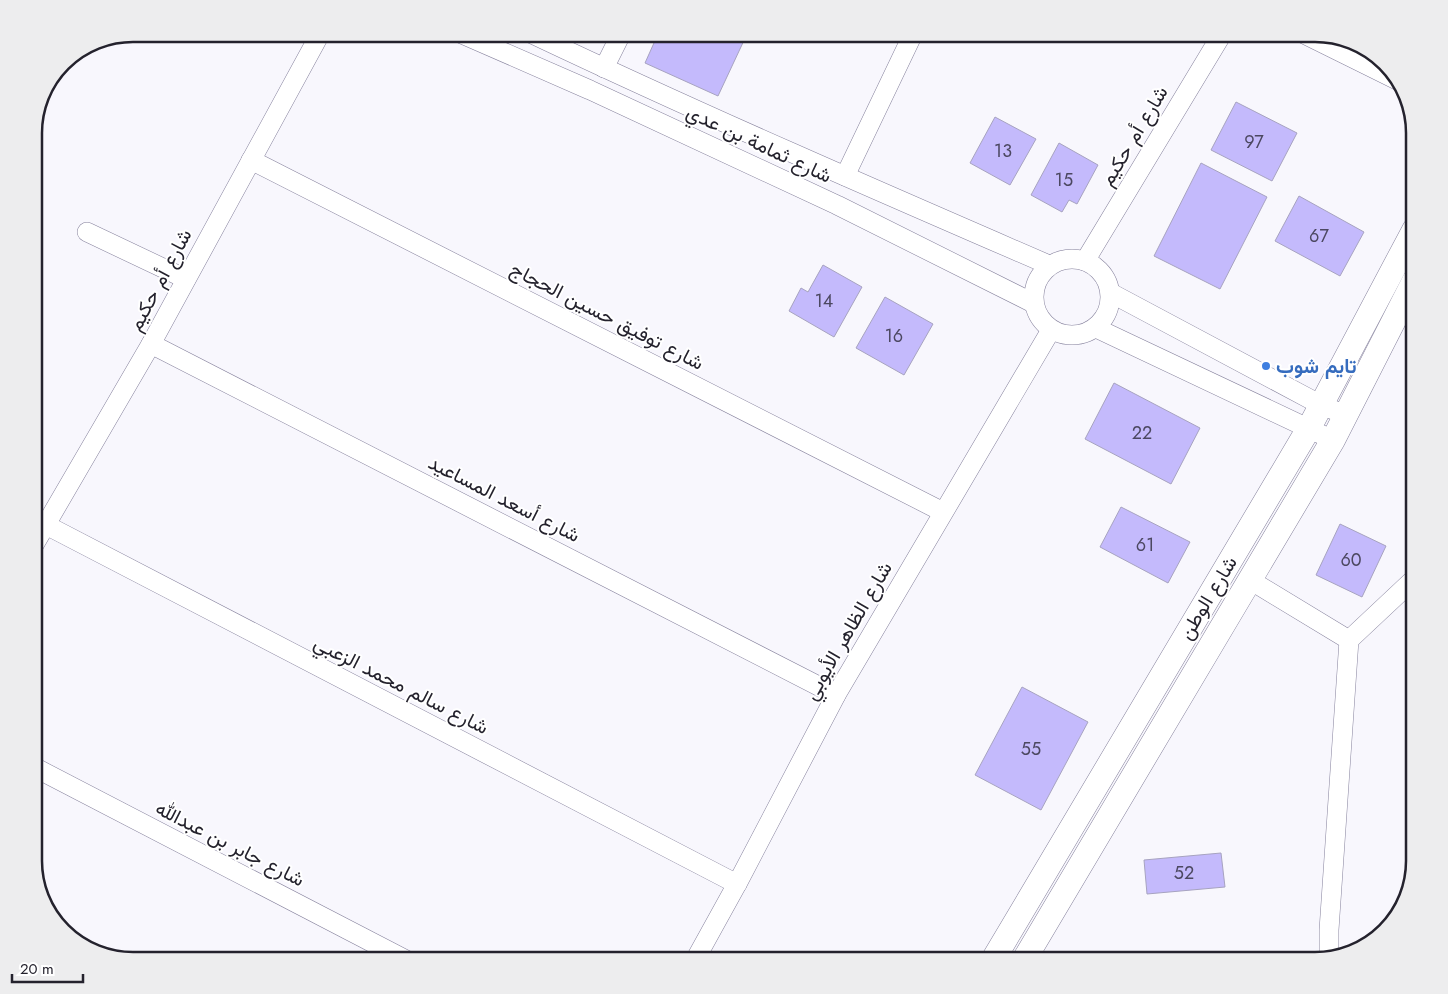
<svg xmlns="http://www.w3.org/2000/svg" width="1448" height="994" viewBox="0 0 1448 994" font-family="Jost,Vazirmatn,sans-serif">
	<rect width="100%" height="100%" fill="#f8f7fd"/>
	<!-- building -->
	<g fill="#c4bafc" stroke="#a7a3c0">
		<polygon points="658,34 747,34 718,96 645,63"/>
		<polygon points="1236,102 1297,133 1272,181 1211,150"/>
		<polygon points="995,117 1036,139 1010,185 970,163"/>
		<polygon points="1059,143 1098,165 1077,204 1069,200 1062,212 1031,195"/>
		<polygon points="1201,163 1267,197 1220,289 1154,256"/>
		<polygon points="1299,196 1364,232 1340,276 1275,241"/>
		<polygon points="823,265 862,287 834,337 789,311 801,288 808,292"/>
		<polygon points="885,297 933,324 904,375 856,348"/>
		<polygon points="1114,383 1200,428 1171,484 1085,439"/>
		<polygon points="1121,507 1190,542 1168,583 1100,547"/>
		<polygon points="1340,524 1386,546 1362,597 1316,575"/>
		<polygon points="1022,687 1088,722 1041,810 975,775"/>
		<polygon points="1221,853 1225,887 1147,894 1144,860"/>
	</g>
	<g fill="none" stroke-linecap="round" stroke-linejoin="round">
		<defs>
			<g id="minor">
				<polyline points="462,34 590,90 837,205 1033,303"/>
				<path d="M532 34C703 115 876 190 1049 265"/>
				<polyline points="1304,34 1399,81"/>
				<polyline points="604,68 621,34"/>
				<polyline points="251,160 943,512"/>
				<polyline points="845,176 913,34"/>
				<polyline points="87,232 186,279"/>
				<circle cx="1072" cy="297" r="38"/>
				<polyline points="1085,261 1222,34"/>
				<polyline points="1111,293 1321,405 1346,415"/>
				<polyline points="1096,328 1333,440"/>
				<polyline points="151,344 836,695"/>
				<polyline points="46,525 737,884"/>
				<polyline points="34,545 151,344 320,34"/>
				<polyline points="1250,580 1349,640"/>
				<polyline points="34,767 406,960"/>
				<polyline points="1329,957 1329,930 1349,640 1414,579"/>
				<polyline points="695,960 737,884 836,695 1051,330"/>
			</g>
			<g id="tertiary">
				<polyline points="993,960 1309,428 1414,230"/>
				<polyline points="1024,960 1333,440 1414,281"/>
			</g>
		</defs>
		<!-- minor casing -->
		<use href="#minor" stroke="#86829d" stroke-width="20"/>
		<!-- tertiary casing -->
		<use href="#tertiary" stroke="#86829d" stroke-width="25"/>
		<!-- minor -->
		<use href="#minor" stroke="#fff" stroke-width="19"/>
		<!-- tertiary -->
		<use href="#tertiary" stroke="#fff" stroke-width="24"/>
	</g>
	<!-- markers -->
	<circle fill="#3f7fe0" stroke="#fff" stroke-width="2" cx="1266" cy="366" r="5"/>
	<g text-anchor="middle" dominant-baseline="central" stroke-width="4" stroke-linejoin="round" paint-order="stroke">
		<!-- number labels -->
		<g font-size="18" fill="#4c4861">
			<text x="1254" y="142">97</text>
			<text x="1003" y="151">13</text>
			<text x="1064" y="180">15</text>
			<text x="1319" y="236">67</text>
			<text x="824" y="301">14</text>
			<text x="894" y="336">16</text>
			<text x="1142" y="433">22</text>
			<text x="1145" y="545">61</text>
			<text x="1351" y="560">60</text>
			<text x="1031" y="749">55</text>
			<text x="1184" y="873">52</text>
		</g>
		<!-- street labels -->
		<g font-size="20" fill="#24222d" stroke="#fff">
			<text transform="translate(1134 136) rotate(-59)">شارع أم حكيم</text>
			<text transform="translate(759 144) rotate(25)">شارع ثمامة بن عدي</text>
			<text transform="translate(160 280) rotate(-62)">شارع أم حكيم</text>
			<text transform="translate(607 316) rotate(27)">شارع توفيق حسين الحجاج</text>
			<text transform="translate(504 499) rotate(27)">شارع أسعد المساعيد</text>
			<text transform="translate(1208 598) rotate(-59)">شارع الوطن</text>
			<text transform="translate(848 631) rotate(-60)">شارع الظاهر الأيوبي</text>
			<text transform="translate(401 685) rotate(27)">شارع سالم محمد الزعبي</text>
			<text transform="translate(230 844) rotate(27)">شارع جابر بن عبدالله</text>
		</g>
		<!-- shop labels -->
		<g font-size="20" font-weight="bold" fill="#366cbe" stroke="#fff" text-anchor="start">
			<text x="1276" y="366">تايم شوب</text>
		</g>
	</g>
	<!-- crop -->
	<path d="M0 0H1448V994H0ZM133 42H1315A91 91 0 0 1 1406 133V861A91 91 0 0 1 1315 952H133A91 91 0 0 1 42 861V133A91 91 0 0 1 133 42Z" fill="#ededee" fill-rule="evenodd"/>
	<path fill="none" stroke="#24222d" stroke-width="2.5" d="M133 42H1315A91 91 0 0 1 1406 133V861A91 91 0 0 1 1315 952H133A91 91 0 0 1 42 861V133A91 91 0 0 1 133 42Z"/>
	<!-- scale -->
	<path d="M12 974v8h71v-8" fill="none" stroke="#24222d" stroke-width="2.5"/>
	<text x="20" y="974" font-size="15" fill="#24222d" stroke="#ffffff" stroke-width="4" paint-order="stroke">20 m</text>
</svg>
